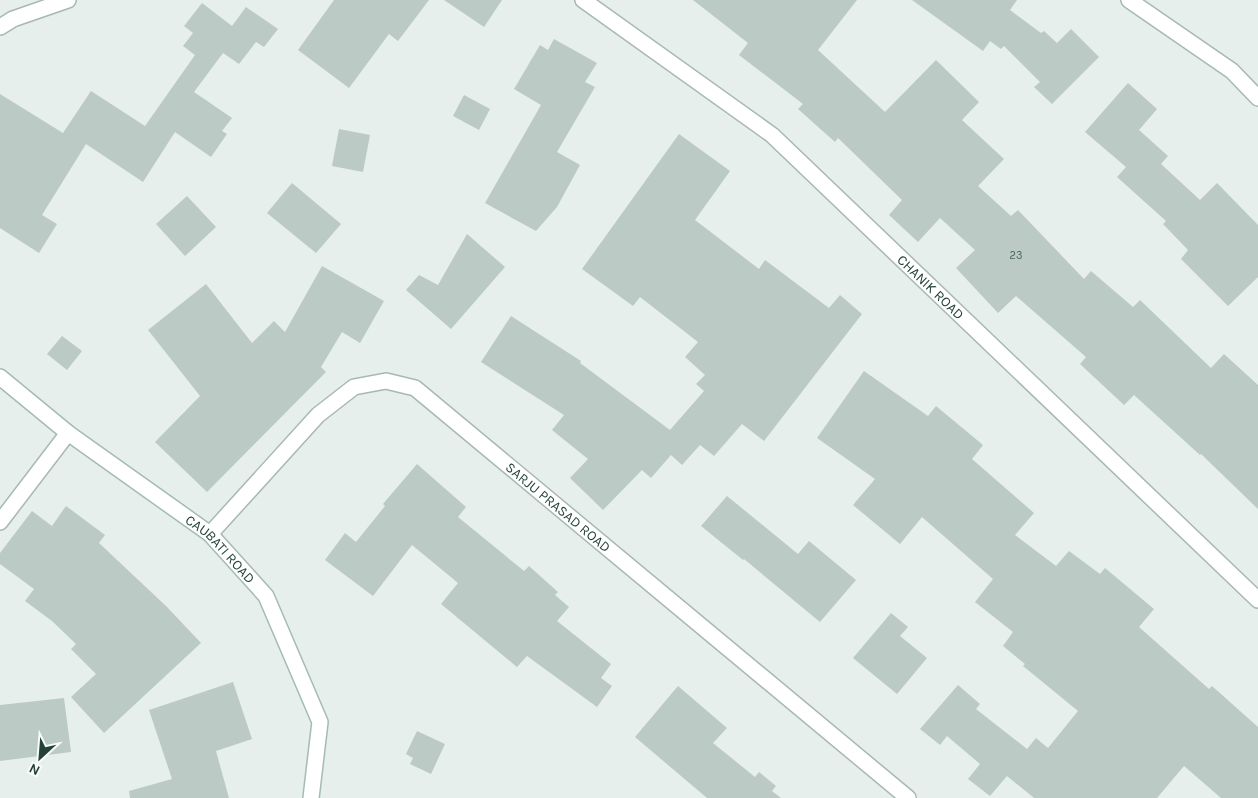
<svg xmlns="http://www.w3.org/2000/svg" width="1258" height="798" viewBox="0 0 1258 798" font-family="Karla,sans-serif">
	<rect width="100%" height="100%" fill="#e6efeb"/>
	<!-- building -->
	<g fill="#bbcac4">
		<polygon points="334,0 429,0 398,41 389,34 349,88 298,50"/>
		<polygon points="444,0 502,0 484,27"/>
		<polygon points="693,0 857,0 818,50 885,112 936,60 979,102 962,120 1004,159 978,186 1011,216 1018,210 1084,279 1091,271 1133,307 1140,300 1211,368 1224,354 1258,385 1258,509 1201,454 1200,455 1134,395 1124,405 1080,364 1086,357 1016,296 998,313 956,268 975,250 940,218 918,242 889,215 902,200 838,138 835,142 798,109 803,104 739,55 748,43"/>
		<polygon points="912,0 1017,0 1010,10 1041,33 1044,31 1057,43 1071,29 1099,57 1052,104 1034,87 1040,82 1004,46 1001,49 990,41 983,51"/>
		<polygon points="202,3 232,26 246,7 278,29 264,47 256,42 239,64 223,53 194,92 232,118 222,131 227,134 211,157 175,132 143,182 86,144 42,215 57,224 39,253 0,228 0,94 63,133 91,91 145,126 195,55 183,46 193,33 184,26"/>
		<polygon points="554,39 597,63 585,82 595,87 557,152 580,165 557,207 536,231 485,203 541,105 514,89 540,45 548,50"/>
		<polygon points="1128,83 1157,109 1139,130 1168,156 1161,164 1200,200 1217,183 1258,225 1258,277 1228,306 1181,259 1188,250 1163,224 1166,221 1117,177 1126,167 1085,132"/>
		<polygon points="464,95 490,109 479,130 453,116"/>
		<polygon points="339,129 370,135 363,172 332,166"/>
		<polygon points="679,134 730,171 695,220 759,269 765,260 829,308 840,295 862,314 764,441 742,424 714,456 700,445 682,465 671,455 651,478 642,470 603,510 570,478 588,459 552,430 564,415 481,362 511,316 581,361 580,363 670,430 704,391 696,384 705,375 685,357 698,342 640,297 633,306 582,269"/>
		<polygon points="292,183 341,224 316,253 267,213"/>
		<polygon points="187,196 216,227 185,256 156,224"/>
		<polygon points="467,234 505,267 451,329 406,290 419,275 438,285"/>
		<polygon points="322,266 384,301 360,343 342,332 321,367 326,372 207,492 155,442 200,396 148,330 206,284 252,343 274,321 285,332"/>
		<polygon points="62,336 82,351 67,370 47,354"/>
		<polygon points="864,371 928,416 936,406 983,445 972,459 1034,513 1015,535 1056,566 1069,551 1100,574 1105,568 1154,609 1139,627 1209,689 1212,686 1258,727 1258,798 1221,798 1184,766 1157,798 1034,798 1007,776 990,796 968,779 980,764 947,736 940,745 920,729 958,685 980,704 976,709 1027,749 1036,738 1048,748 1078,711 1023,666 1025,664 1003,646 1013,632 975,602 993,579 922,517 900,544 853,505 875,479 817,438"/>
		<polygon points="417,464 466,507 458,517 524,571 529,566 558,592 555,595 569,607 557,621 611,664 601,678 612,686 597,707 527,656 517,667 441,604 458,583 412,545 373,596 325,560 345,533 356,542 385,506 383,504"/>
		<polygon points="727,496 798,554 809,541 856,580 820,622 744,559 743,560 701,526"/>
		<polygon points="66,506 105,535 99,543 167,607 201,643 104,733 71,697 96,674 71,649 76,644 52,621 25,601 34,589 0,564 0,553 32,511 52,526"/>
		<polygon points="891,613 908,627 900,636 927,658 897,694 853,658"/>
		<polygon points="233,682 252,739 216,751 229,798 130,798 129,791 172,779 149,710"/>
		<polygon points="678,686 727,728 713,743 755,777 759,772 776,786 772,791 781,798 707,798 635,737"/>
		<polygon points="64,698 71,752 0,761 0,705"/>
		<polygon points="417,731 445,744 431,774 410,764 413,758 406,754"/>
	</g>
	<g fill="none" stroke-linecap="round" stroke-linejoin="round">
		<defs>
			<g id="street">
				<path id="s1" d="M583 0 772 135 1258 600"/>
				<polyline points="1129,0 1232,71 1258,98"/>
				<polyline points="0,27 13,19 68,0"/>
				<polyline points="0,522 68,433"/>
				<path id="s2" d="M210 534 318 415 354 387 386 381 415 388 908 798"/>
			</g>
			<g id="secondary">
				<path id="s3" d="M0 377 68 433 210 534 266 596 320 722 311 798"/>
			</g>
		</defs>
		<!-- street casing -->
		<use href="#street" stroke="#a8b8b2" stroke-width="18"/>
		<!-- secondary casing -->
		<use href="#secondary" stroke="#a4bbb3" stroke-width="18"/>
		<!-- street -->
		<use href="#street" stroke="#fff" stroke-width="15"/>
		<!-- secondary -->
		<use href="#secondary" stroke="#fff" stroke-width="15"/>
	</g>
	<g text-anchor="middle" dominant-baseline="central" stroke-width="4.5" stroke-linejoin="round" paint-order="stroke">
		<!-- number labels -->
		<g font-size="11" fill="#4a645c">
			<text x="1016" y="255">23</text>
		</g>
		<!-- street labels -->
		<g font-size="14" fill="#24423a" stroke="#f7fbf9">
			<text stroke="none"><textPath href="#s1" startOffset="452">CHANIK ROAD</textPath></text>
			<text stroke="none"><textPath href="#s2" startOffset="455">SARJU PRASAD ROAD</textPath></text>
			<text stroke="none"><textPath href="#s3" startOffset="280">CAUBATI ROAD</textPath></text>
		</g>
	</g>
	<!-- north arrow -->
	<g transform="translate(40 758) rotate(206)" stroke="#f7fbf9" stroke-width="4" paint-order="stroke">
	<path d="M0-4L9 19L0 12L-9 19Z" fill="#24423a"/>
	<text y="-8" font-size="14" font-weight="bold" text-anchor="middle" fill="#24423a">N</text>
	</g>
</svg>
